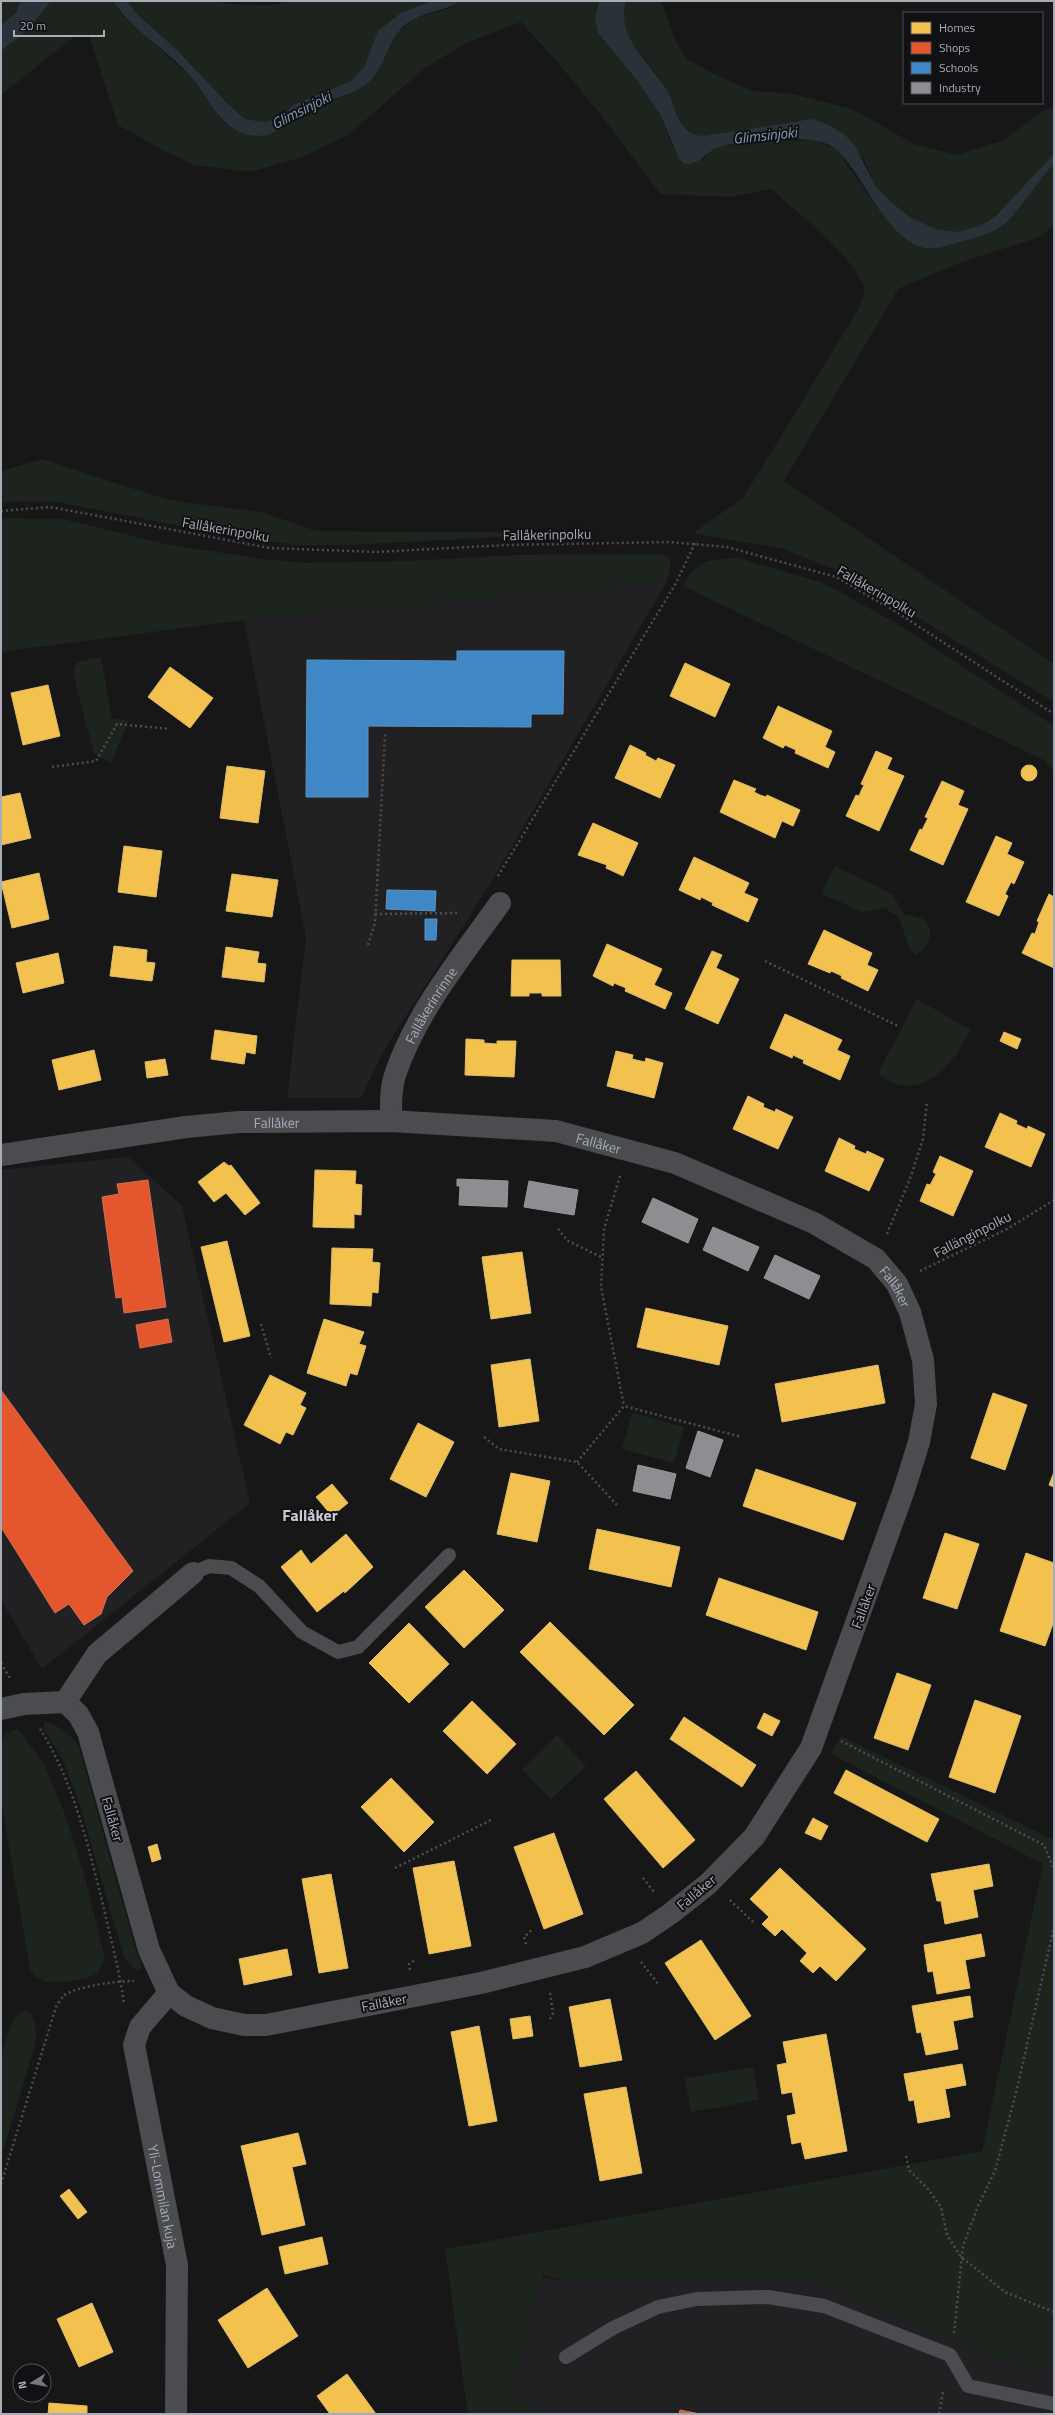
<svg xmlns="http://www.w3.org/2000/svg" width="1055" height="2415" viewBox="0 0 1055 2415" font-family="'Titillium Web',sans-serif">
	<rect width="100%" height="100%" fill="#171717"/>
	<!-- built -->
	<g fill="#212123">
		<polygon points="666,583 490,884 382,1054 361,1098 287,1098 306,937 244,620"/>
		<polygon points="128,1157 182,1206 250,1503 42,1669 1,1600 1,1170"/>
		<polygon points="448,2265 566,2281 812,2282 990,2356 1054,2372 1054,2414 468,2414"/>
	</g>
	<!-- green -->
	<g fill="#1d241e">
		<polygon points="1,1 21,1 16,13 1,25"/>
		<path d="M51 1H113L123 16 190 76 225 124 288 122 305 109 347 95 374 76 398 33 406 25 416 18 450 8 462 1H599L595 18 598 33 636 79 661 116 672 146 703 160 709 152 719 147 752 141 815 140 837 150 878 209 936 229 913 219 883 195 876 187 863 158 796 121C776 126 710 140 694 134 676 128 674 102 666 88 650 59 615 41 626 1H661L675 40 686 59 714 74 753 91 793 94 852 109 914 144 957 155 1004 140 1043 111 1054 107V225L1040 237 959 263 898 289 784 481 1054 664V702L851 576 784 549 693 533 743 498 858 310C860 305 864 298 864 293 868 268 790 206 771 189L731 197 660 194C617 134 571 75 521 22L466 43 425 68 348 135 303 157 250 172 194 165 160 149 118 125 89 35H76L1 95V51L27 31Z"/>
		<polygon points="127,1 217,1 228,4 267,6 290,1 431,1 401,13 371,50 364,67 351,81 293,105 285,113 273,120 263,122 245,119 228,104 177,50 137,14"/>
		<polygon points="42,459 168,500 262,512 316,531 577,533 347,545 296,545 231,536 58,502 13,501 1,503 1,471"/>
		<polygon points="2,518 62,519 165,544 263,559 305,563 408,561 516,555 662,554 670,559 670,569 666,583 244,620 1,652"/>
		<path d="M738 558 823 583 896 623 1054 726V772L1044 760 683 586C699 558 708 560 738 558Z"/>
		<polygon points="101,657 112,718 128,721 111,763 94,754 73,673 77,662"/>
		<path d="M835 866 892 894 905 915C912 916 921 916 926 922 935 932 928 950 916 954L911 951 898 916 884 908 862 912 822 894Z"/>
		<path d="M917 999 971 1030C956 1057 931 1096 894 1083 888 1082 883 1076 878 1073Z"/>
		<polygon points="632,1413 684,1427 674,1463 622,1449"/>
		<path d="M45 1721C61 1727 69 1733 79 1747L134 1944 142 1968 140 1970 134 1969 124 1957 79 1802 62 1758 43 1728Z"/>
		<polygon points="18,1729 45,1766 64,1812 83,1870 105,1958 98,1972 90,1977 70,1981 47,1982 36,1978 30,1969 1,1800 1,1740 9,1732"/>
		<polygon points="557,1735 586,1766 551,1799 522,1769"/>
		<polygon points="841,1736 1054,1840 1054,2372 990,2356 812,2282 566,2281 543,2275 510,2399 534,2405 538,2414 468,2414 445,2249 982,2151 1043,1864 831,1754"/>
		<path d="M24 2011 30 2012C37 2024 37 2034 34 2048L1 2158V2056L13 2020 19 2013Z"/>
		<polygon points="753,2067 759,2100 691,2112 685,2078"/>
	</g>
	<!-- water -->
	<g fill="#2a3239">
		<polygon points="21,1 51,1 27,31 1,51 1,25 16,13"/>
		<path d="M113 1H127L137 14 177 50 228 104 245 119 263 122 273 120 285 113 293 105 351 81 364 67 378 31 401 13 431 1H462C445 11 422 12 406 24 391 36 386 60 375 75 358 98 328 97 305 109 293 116 283 129 270 134 261 137 249 136 240 132 217 121 207 96 191 77 167 49 133 32 113 1Z"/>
		<path d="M599 1H626C616 37 647 60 665 87 675 101 675 126 693 134 701 137 709 135 717 134L812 119 829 125 845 135 855 146 876 187 891 202 913 219 936 229 958 232 980 226 994 218 1054 154V165L1049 169C1038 182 1015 216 1003 225 991 234 978 237 964 241 953 243 937 250 925 248 905 244 889 223 878 208 865 189 847 153 827 144 803 134 744 140 719 147 704 152 705 163 685 164L679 159 661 116 636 79 598 33 595 18Z"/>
	</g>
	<!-- homes -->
	<g fill="#f2c14e" stroke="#dcbb6e">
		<polygon points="685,663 730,684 715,717 670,696"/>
		<polygon points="170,667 213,698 190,728 148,697"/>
		<polygon points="48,685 60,736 23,745 11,693"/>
		<polygon points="778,706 832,731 825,747 835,752 828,768 795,753 796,750 785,745 783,748 763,738"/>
		<polygon points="630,745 646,753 645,755 656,761 658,758 675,765 660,798 615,778"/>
		<polygon points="876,751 892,758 887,769 904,776 879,831 846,816 856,795 859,796 861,791 864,785 861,784"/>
		<circle cx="1029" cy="773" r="8"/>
		<polygon points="227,766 265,771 258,823 220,818"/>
		<polygon points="734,780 756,789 754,792 760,795 766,797 767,795 800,810 793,826 782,821 775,838 720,812"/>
		<polygon points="942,781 964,791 958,805 968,809 943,865 910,850 920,829 922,830 928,818 925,817"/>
		<polygon points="20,793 31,838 1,845 1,797"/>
		<polygon points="593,823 638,843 623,876 606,868 607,865 578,855"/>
		<polygon points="996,836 1012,843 1007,854 1024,862 1014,884 1011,882 1005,894 1008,896 999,916 966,902"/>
		<polygon points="124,846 162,851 156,897 118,892"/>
		<polygon points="694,857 749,883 744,893 758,899 748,922 712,905 713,903 701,897 700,900 679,890"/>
		<polygon points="39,873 49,919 12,928 1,882"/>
		<polygon points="232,874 278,880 272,917 226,911"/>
		<polygon points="1049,894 1054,897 1054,968 1022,953 1032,933 1035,934 1039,922 1037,921"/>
		<polygon points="824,930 872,953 867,965 878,970 868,991 841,978 842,976 831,971 830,973 808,964"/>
		<polygon points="607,944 662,969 654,985 672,993 665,1009 625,991 626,988 614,983 613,986 593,976"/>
		<polygon points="114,946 147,950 146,962 155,963 152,981 110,976"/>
		<polygon points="226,947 259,952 257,963 266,964 264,982 222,977"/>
		<polygon points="712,951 722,955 716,968 739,979 718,1024 685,1009"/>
		<polygon points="58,953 64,983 23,993 16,963"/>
		<polygon points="512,960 560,960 561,996 542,996 542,993 529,993 529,996 511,996"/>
		<polygon points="785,1014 842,1040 837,1050 850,1056 840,1080 803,1063 804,1060 799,1058 793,1055 792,1058 770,1048"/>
		<polygon points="215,1030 257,1036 255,1054 246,1052 244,1064 211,1059"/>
		<polygon points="1004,1032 1021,1039 1017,1049 1000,1041"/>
		<polygon points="466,1039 484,1040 484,1043 497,1044 497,1041 516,1041 514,1077 465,1075"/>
		<polygon points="94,1050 101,1080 59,1090 52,1060"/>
		<polygon points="616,1051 633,1055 632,1059 645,1062 646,1058 663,1063 654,1098 607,1086"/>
		<polygon points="165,1059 168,1075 147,1078 145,1062"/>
		<polygon points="748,1096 764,1104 763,1107 775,1112 776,1109 793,1117 778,1149 733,1129"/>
		<polygon points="1000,1113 1017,1121 1016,1124 1027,1129 1028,1126 1045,1134 1031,1167 985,1147"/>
		<polygon points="839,1138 855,1146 854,1149 866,1154 867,1151 884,1159 869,1191 825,1171"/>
		<polygon points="940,1156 973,1171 953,1216 920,1201 927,1184 930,1185 936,1174 933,1172"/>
		<polygon points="224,1162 229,1166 231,1165 260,1203 245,1215 226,1193 214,1202 198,1182"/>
		<polygon points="315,1170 356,1171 355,1184 362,1185 361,1215 354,1214 354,1228 313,1227"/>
		<polygon points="227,1241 250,1336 224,1342 201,1247"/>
		<polygon points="332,1248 373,1249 372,1262 380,1263 378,1293 372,1292 371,1306 330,1304"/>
		<polygon points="522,1252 531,1313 491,1319 482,1257"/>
		<polygon points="646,1308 728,1326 719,1365 637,1347"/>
		<polygon points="324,1319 364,1332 359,1344 366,1346 357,1375 350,1373 346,1386 307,1373"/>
		<polygon points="530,1359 539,1421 499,1427 491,1365"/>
		<polygon points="878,1365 885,1403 782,1422 775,1384"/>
		<polygon points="270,1375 306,1393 300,1405 306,1408 293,1435 286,1432 280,1444 244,1425"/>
		<polygon points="993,1393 1027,1405 1005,1470 971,1458"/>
		<polygon points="418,1423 454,1442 426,1497 390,1479"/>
		<polygon points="756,1469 856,1503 843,1540 743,1506"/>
		<polygon points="1054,1472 1054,1487 1049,1485"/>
		<polygon points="511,1473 550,1481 537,1542 497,1534"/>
		<polygon points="332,1484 348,1503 332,1516 316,1497"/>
		<polygon points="597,1529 680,1547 671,1587 589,1569"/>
		<polygon points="945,1533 979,1544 957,1609 923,1598"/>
		<polygon points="346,1534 373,1567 345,1593 344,1591 317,1612 281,1567 301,1550 311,1564"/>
		<polygon points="1026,1553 1054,1563 1054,1621 1045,1646 1000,1631"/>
		<polygon points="464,1570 504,1610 464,1648 425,1607"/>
		<polygon points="719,1578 818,1612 806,1650 706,1615"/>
		<polygon points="550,1622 634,1705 604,1735 520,1652"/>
		<polygon points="409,1623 449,1664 409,1703 369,1663"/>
		<polygon points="897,1673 931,1685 908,1750 874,1738"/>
		<polygon points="975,1700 1021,1716 995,1793 949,1777"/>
		<polygon points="472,1701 516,1744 487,1774 443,1731"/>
		<polygon points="764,1713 780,1721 772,1736 757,1728"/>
		<polygon points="684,1717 756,1765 742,1787 670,1739"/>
		<polygon points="846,1770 939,1819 927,1842 834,1793"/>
		<polygon points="636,1771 695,1840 663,1868 604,1799"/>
		<polygon points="391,1778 434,1822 404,1852 361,1807"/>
		<polygon points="813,1818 828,1826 821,1840 805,1833"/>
		<polygon points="554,1833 583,1914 544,1929 514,1847"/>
		<polygon points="157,1844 161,1859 152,1862 148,1847"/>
		<polygon points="454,1861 471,1946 429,1954 413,1868"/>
		<polygon points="989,1864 993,1886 973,1890 978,1917 945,1924 941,1901 937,1901 931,1874"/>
		<polygon points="780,1868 866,1949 836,1981 820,1966 813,1973 800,1961 807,1953 782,1929 775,1936 762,1924 769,1917 750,1899"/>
		<polygon points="331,1874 348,1968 319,1973 302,1879"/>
		<polygon points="981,1934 985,1956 965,1960 970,1988 937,1994 933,1971 928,1972 924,1945"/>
		<polygon points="701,1940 751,2016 715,2040 665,1963"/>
		<polygon points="287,1949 292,1975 244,1985 239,1959"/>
		<polygon points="970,1996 973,2017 953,2021 958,2049 926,2055 921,2032 917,2033 912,2006"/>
		<polygon points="610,1999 622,2060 580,2067 569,2007"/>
		<polygon points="530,2016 533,2036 513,2039 510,2019"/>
		<polygon points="479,2026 497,2121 469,2126 451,2032"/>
		<polygon points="826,2034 847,2151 805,2159 801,2142 792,2144 787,2116 796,2114 792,2092 782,2094 777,2065 787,2063 783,2042"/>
		<polygon points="962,2064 966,2085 945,2089 950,2117 918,2123 914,2100 909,2101 904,2074"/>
		<polygon points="626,2087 642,2173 600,2181 584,2094"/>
		<polygon points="298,2133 306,2164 292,2167 305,2225 262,2235 241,2146"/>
		<polygon points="69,2189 87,2212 78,2219 60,2196"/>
		<polygon points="322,2237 328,2264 285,2274 279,2247"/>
		<polygon points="267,2288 298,2336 248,2368 218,2320"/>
		<polygon points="92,2303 113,2352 79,2367 57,2319"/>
		<polygon points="347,2374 376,2414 330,2414 317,2396"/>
		<polygon points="49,2403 87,2406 87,2414 48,2414"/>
	</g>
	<!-- shops -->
	<g fill="#e4572e" stroke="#d27157">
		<polygon points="148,1180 166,1307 124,1313 122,1297 116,1298 102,1197 119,1194 117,1184"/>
		<polygon points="168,1319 172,1342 140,1348 136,1325"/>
		<polygon points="1,1390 133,1571 107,1597 101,1614 84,1625 69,1604 55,1613 1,1527"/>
		<polygon points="680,2410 700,2414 679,2414"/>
	</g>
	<!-- schools -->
	<g fill="#3f88c5" stroke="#5e93c1">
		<polygon points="457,651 564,651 563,714 531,714 531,727 368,726 368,797 306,797 307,660 457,661"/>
		<polygon points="387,890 436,891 435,911 386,909"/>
		<polygon points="425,919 437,919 436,940 425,940"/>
	</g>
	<!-- industry -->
	<g fill="#8d8d92" stroke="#95979d">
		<polygon points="457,1179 508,1181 507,1207 459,1205 460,1186 457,1186"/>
		<polygon points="529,1181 578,1190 574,1215 524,1207"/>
		<polygon points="653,1198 698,1219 688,1243 642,1222"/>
		<polygon points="713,1227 759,1247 748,1271 703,1250"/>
		<polygon points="775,1255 820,1276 809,1299 764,1278"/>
		<polygon points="698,1431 723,1440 710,1477 686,1468"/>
		<polygon points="638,1465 676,1474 670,1499 633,1491"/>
	</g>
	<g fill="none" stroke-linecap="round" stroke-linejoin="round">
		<!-- path -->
		<g stroke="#4d4e52" stroke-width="2.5" stroke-dasharray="2 3" stroke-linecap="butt">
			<polyline points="1,511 50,507 270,548 377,552 506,545 670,542 727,547 836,577 898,613 1054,714"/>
			<polyline points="52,767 96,761 117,724 170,729"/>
			<polyline points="498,876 676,583 695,543"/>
			<polyline points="375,914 460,913"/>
			<polyline points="368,945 375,923 385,734"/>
			<polyline points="765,961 898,1026"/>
			<polyline points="620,1176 604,1229 601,1287 624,1406"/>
			<polyline points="558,1229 568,1241 603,1258"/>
			<polyline points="887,1234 911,1176 923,1139 927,1101"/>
			<polyline points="920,1271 1007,1229 1054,1200"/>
			<polyline points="261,1324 271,1358"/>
			<polyline points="484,1437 499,1449 577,1462 618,1506"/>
			<polyline points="577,1462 624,1406 742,1437"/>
			<polyline points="1,1663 11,1680"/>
			<path d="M40 1729C74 1782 89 1849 104 1909 111 1941 120 1972 124 2004"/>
			<polyline points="841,1741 1044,1845 1054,1869"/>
			<polyline points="395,1868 493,1819"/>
			<polyline points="643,1878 654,1892"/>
			<polyline points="730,1900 754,1923"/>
			<polyline points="526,1944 524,1937 532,1930"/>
			<polyline points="641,1962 659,1985"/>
			<polyline points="410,1970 409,1964 415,1960"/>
			<polyline points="550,1993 553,2013 550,2019"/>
			<polyline points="906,2156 909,2170 929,2190 941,2207 947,2235 961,2257 1005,2292 1054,2312"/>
			<path d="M1 2184 56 2007C58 2004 61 1999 63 1996 76 1986 118 1981 134 1981"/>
			<polyline points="954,2333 963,2246 978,2206 995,2171 1016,2093 1054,1927"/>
			<polyline points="939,2414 943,2391"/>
		</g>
		<!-- service -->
		<g stroke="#4b4c50" stroke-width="14">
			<polyline points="193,1573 209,1566 231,1568 259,1586 302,1632 338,1652 358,1647 449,1555"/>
			<polyline points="566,2357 613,2328 658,2307 697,2299 768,2297 824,2306 950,2355 968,2386 1054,2404"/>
		</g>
		<!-- minor -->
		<g stroke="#4b4c50" stroke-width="22">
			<path id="s1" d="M391 1121C391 1106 390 1090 395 1075 416 1012 462 956 500 903"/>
			<path id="s2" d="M1 1155 186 1127 239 1122 391 1121 556 1131 675 1163 814 1223 876 1259 897 1284 910 1312 923 1360 926 1404 919 1442 904 1490 811 1748 754 1837 708 1884 670 1914 642 1933 585 1957 481 1983 266 2025H244L212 2018 186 2006 169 1993 149 1950 88 1732 78 1714 65 1702 24 1704 1 1709"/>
			<polyline points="65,1702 97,1654 193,1573"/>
			<path id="s3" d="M169 1993 140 2027 134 2045 177 2265 176 2414"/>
		</g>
	</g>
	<g text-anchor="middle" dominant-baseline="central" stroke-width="4" stroke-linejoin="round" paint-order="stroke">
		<!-- street labels -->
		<g font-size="14" fill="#a8adb8" stroke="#111113">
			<text transform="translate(226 529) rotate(10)">Fallåkerinpolku</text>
			<text transform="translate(547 534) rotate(-1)">Fallåkerinpolku</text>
			<text transform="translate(877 591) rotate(30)">Fallåkerinpolku</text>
			<text stroke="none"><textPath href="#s1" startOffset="125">Fallåkerinrinne</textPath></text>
			<text stroke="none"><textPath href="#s2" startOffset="278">Fallåker</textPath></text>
			<text stroke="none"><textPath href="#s2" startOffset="602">Fallåker</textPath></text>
			<text transform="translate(972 1234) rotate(-27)">Fallänginpolku</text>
			<text stroke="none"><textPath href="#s2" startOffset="938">Fallåker</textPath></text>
			<text transform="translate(863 1606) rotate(-70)">Fallåker</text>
			<text transform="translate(113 1819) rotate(74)">Fallåker</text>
			<text transform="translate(696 1892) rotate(-40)">Fallåker</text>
			<text transform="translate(384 2002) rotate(-11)">Fallåker</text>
			<text stroke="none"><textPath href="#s3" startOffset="218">Yli-Lommilan kuja</textPath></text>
		</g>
		<!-- water labels -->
		<g font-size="15" font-style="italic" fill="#7f9bb3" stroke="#111113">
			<text transform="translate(301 110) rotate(-27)">Glimsinjoki</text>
			<text transform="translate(765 135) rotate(-6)">Glimsinjoki</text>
		</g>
		<!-- quarter labels -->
		<g font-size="16" font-weight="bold" fill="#c9ccd4" stroke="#111113">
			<text x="310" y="1515">Fallåker</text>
		</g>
	</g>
	<!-- border -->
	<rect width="1055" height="2415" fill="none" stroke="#a8adb8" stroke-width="4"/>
	<!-- legend -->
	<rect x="903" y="12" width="140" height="92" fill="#111113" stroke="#4d4f55"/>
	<rect x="911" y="22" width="20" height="12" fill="#f2c14e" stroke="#4d4f55"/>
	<text x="939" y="32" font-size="12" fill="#a8adb8">Homes</text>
	<rect x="911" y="42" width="20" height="12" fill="#e4572e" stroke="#4d4f55"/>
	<text x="939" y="52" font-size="12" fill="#a8adb8">Shops</text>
	<rect x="911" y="62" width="20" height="12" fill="#3f88c5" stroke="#4d4f55"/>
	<text x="939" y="72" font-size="12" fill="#a8adb8">Schools</text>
	<rect x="911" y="82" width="20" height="12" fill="#8d8d92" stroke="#4d4f55"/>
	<text x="939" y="92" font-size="12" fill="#a8adb8">Industry</text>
	<!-- north arrow -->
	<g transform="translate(32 2383) rotate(259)"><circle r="19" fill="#111113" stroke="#4d4f55"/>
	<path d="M0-3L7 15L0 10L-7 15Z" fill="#757880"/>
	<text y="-6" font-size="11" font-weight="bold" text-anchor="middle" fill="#a8adb8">N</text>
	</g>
	<!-- scale -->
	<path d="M14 30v6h90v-6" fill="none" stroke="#a8adb8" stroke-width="2"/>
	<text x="20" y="30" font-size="12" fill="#a8adb8" stroke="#111113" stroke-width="3" paint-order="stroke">20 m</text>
</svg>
